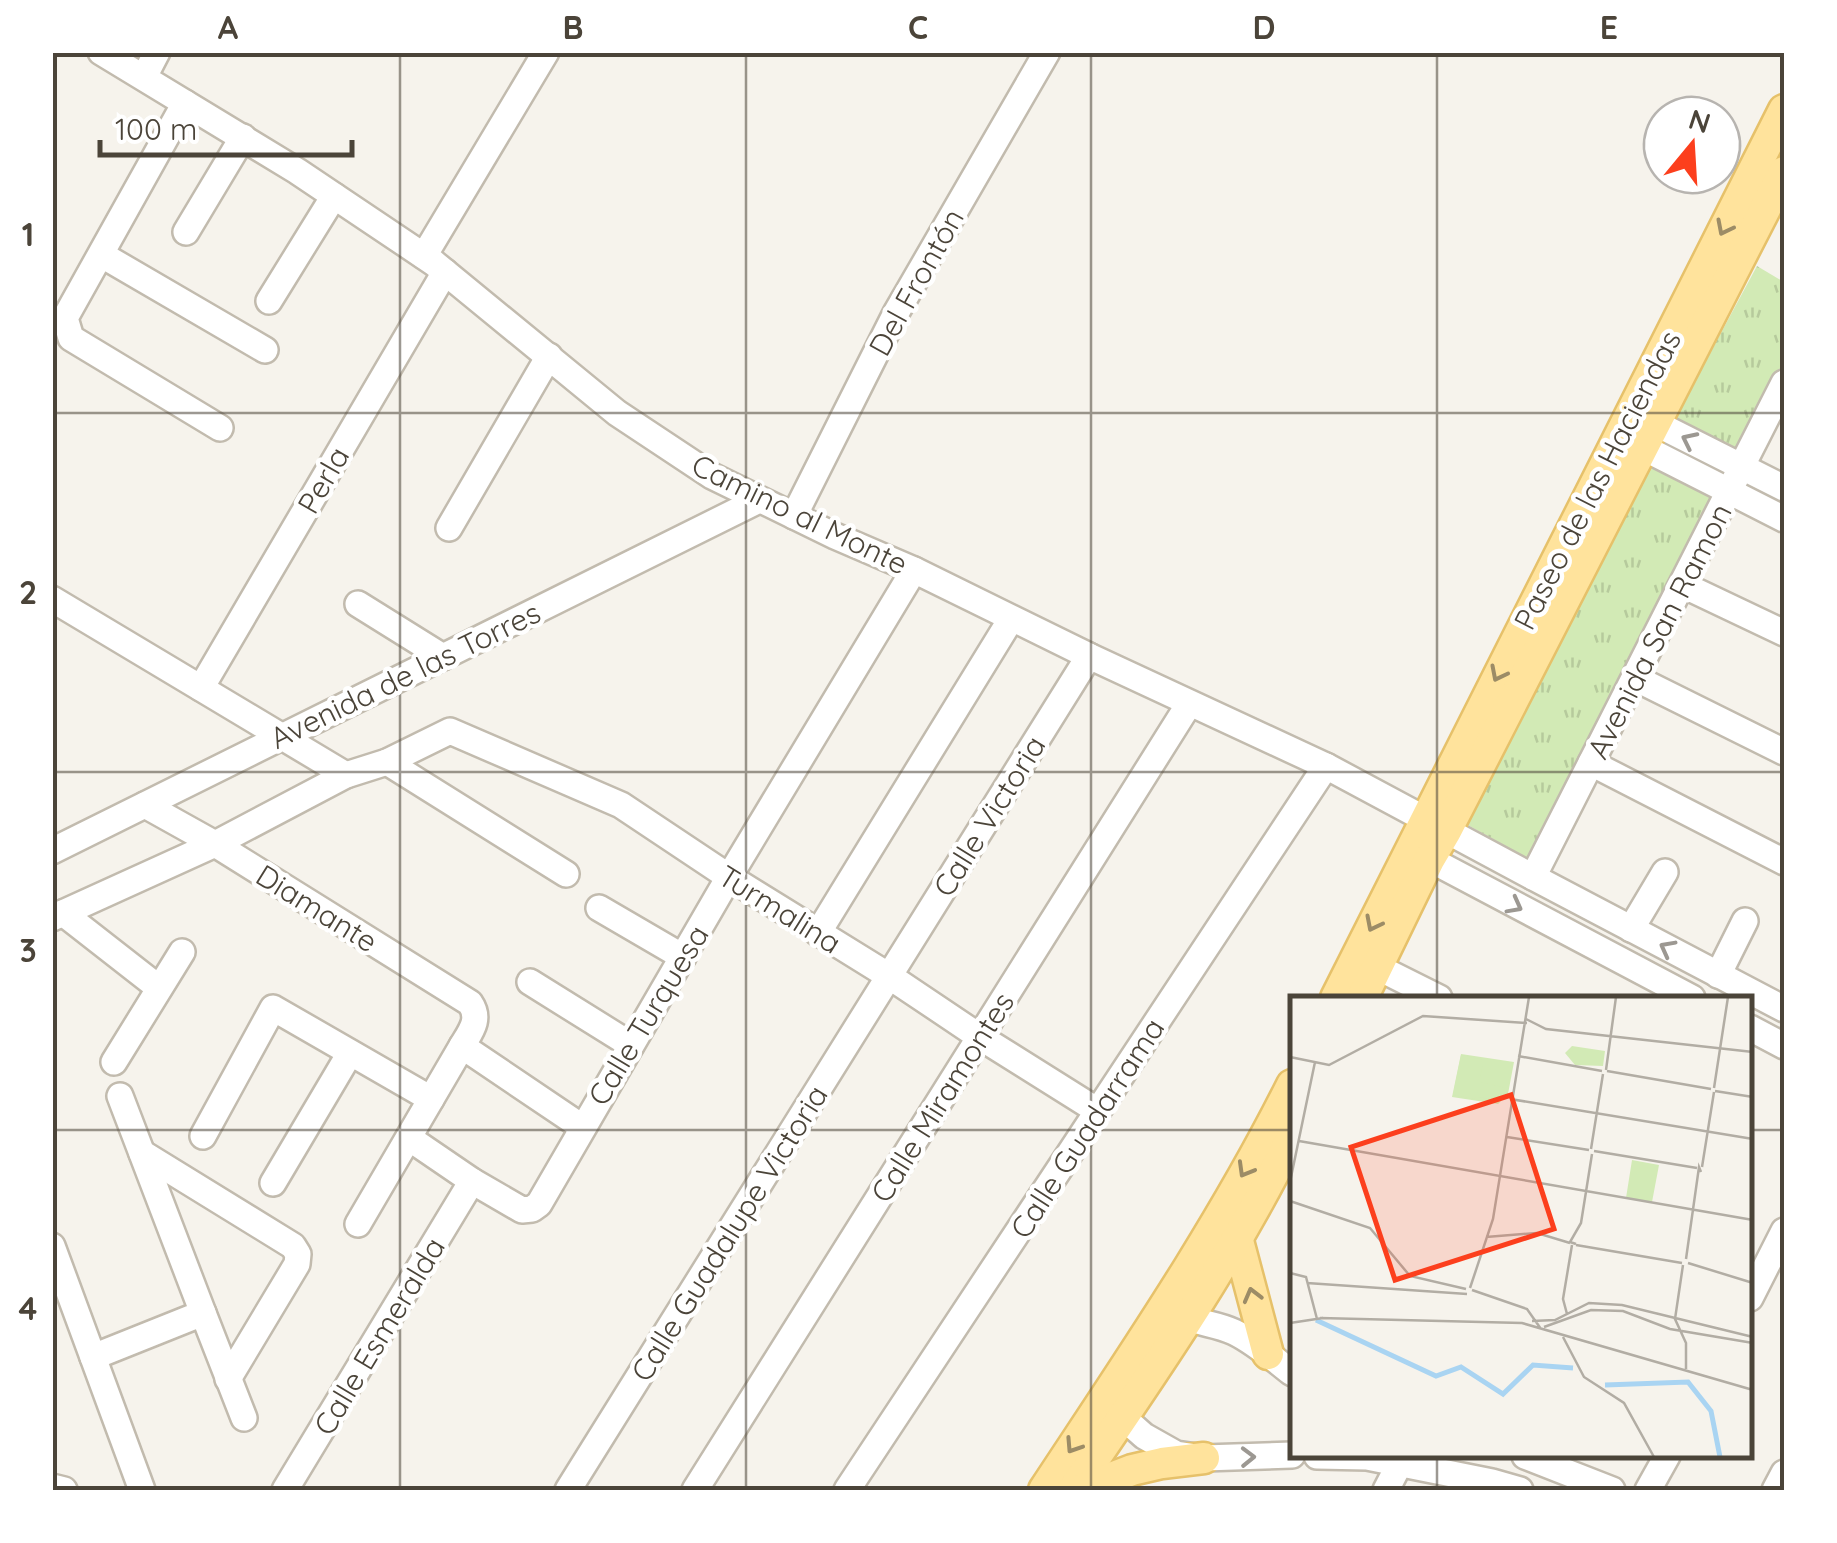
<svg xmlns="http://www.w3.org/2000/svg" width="1837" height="1543" viewBox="0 0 1837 1543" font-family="Quicksand,sans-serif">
	<defs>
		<pattern id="grass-tufts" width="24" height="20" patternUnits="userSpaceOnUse" patternTransform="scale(2.5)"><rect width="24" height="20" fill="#d2eab5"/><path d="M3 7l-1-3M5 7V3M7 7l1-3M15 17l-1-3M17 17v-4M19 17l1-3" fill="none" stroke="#b6ca9c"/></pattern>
	</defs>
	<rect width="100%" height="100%" fill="#f6f3ec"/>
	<!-- grass -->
	<g fill="url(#grass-tufts)">
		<polygon points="1757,266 1784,282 1784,362 1738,454 1673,422"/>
		<polygon points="1652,463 1717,497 1530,860 1466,824"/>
	</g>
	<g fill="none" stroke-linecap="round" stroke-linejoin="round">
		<defs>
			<g id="minor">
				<polyline points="101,52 297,171 434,263 617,413 712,476 835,536 914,570 1089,656 1326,766 1533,877 1784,1009"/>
				<polyline points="144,77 157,52"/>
				<polyline points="185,103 65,318 71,338 220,428"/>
				<polyline points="186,232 243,137"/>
				<polyline points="102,255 265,350"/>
				<polyline points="424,256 546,52"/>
				<polyline points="269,301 334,196"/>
				<polyline points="1655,423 1784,488"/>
				<polyline points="1642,447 1784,519"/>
				<polyline points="794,516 896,313 1047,52"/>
				<polyline points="449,528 549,356"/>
				<polyline points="1683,585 1784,633"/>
				<polyline points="52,599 346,775"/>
				<polyline points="358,604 443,657"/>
				<polyline points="1635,678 1784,752"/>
				<polyline points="201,688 445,272"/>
				<polyline points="387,762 566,874"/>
				<polyline points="1591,763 1784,862"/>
				<path d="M145 805 215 844 470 1003C481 1019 471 1031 462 1046L358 1224"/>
				<polyline points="52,851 759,500"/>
				<polyline points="1414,851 1692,998"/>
				<polyline points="1533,877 1784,383"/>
				<polyline points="599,908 683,957"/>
				<polyline points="63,913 159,988"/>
				<polyline points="52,918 215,844 346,775 387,762 450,731 621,805 729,877 889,976 980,1037 1098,1111"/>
				<polyline points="1631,929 1665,872"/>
				<polyline points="818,933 1011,619"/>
				<polyline points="1377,967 1439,998"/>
				<polyline points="1718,975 1745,921"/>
				<polyline points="530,982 631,1045"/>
				<polyline points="1750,1028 1784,1046"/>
				<polyline points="462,1046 582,1127"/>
				<polyline points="114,1062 182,952"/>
				<polyline points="203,1136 273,1008 431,1099"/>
				<polyline points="409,1138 472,1181 522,1210 532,1209 539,1204 729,877 914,570"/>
				<polyline points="142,1153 293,1246 298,1254 297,1264 228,1379"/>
				<polyline points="273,1183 350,1053"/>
				<polyline points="52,1246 142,1490"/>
				<polyline points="1750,1298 1784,1231"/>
				<path d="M1175 1311C1193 1324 1213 1322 1234 1332 1255 1342 1274 1359 1292 1373"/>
				<polyline points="203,1313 244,1418"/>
				<polyline points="93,1357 203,1313 120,1096"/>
				<polyline points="1109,1405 1144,1436 1176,1454 1204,1458 1292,1455"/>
				<polyline points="1317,1456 1367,1457 1492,1482 1520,1490"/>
				<polyline points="1525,1456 1612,1490"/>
				<polyline points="52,1487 64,1490"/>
				<polyline points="285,1490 472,1181"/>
				<polyline points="568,1490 1089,656"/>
				<polyline points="695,1490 1189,704"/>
				<polyline points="847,1490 1326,766"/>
				<polyline points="1386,1490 1400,1463"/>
				<polyline points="1648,1490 1667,1456"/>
				<polyline points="1775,1490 1784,1473"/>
			</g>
			<g id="major">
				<polyline points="1336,998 1784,110"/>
				<polyline points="1362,998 1429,860 1446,831 1784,172"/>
				<polyline points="1237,1237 1268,1354"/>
				<path d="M1044 1490C1131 1358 1221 1227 1292 1085"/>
				<path d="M1073 1490C1151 1376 1231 1261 1292 1137"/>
				<polyline points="1080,1490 1132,1470 1162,1463 1204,1458"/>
			</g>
		</defs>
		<!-- minor casing -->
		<use href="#minor" stroke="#c2bbae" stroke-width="30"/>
		<!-- major casing -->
		<use href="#major" stroke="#e6c16a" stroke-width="35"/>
		<!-- minor -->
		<use href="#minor" stroke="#fff" stroke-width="25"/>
		<!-- major -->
		<use href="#major" stroke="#ffe39c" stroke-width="30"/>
	</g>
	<!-- one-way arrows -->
	<defs><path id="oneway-chevron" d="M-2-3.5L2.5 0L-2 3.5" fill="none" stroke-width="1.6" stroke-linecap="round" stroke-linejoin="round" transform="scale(2.5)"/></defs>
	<g stroke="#9c8c66">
		<use href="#oneway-chevron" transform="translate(1724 228) rotate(117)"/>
		<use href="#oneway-chevron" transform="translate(1498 674) rotate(117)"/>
		<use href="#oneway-chevron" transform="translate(1373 924) rotate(117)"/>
		<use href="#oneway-chevron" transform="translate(1245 1170) rotate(120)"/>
		<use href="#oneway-chevron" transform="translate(1252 1295) rotate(-105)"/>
		<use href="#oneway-chevron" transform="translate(1073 1446) rotate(123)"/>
	</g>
	<g stroke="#9c9892">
		<use href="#oneway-chevron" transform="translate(1689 440) rotate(-154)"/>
		<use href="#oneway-chevron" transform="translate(1515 906) rotate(28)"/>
		<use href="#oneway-chevron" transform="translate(1667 948) rotate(-152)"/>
		<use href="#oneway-chevron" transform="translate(1248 1457) rotate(-1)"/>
	</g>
	<!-- grid -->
	<path fill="none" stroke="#4b4439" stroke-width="2.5" stroke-opacity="0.55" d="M400 52V1490M746 52V1490M1091 52V1490M1437 52V998M52 413H1784M52 772H1784M52 1130H1292M1750 1130H1784M1437 1456V1490"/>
	<g text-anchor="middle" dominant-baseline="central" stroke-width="9" stroke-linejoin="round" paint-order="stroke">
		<!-- street labels -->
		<g font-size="30" fill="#4b4439" stroke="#fff">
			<text transform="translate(916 282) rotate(-61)">Del Frontón</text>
			<text transform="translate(323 480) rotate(-60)">Perla</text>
			<text transform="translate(1597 480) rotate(-63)">Paseo de las Haciendas</text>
			<text transform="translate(800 514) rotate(26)">Camino al Monte</text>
			<text transform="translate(1659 631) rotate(-63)">Avenida San Ramon</text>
			<text transform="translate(405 675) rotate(-26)">Avenida de las Torres</text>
			<text transform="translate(989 816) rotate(-58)">Calle Victoria</text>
			<text transform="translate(317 908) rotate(32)">Diamante</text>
			<text transform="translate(780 909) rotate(32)">Turmalina</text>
			<text transform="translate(648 1015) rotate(-59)">Calle Turquesa</text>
			<text transform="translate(942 1097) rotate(-58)">Calle Miramontes</text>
			<text transform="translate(1087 1128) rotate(-57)">Calle Guadarrama</text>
			<text transform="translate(729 1233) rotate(-58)">Calle Guadalupe Victoria</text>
			<text transform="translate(379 1336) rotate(-59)">Calle Esmeralda</text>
		</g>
	</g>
	<!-- overview -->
	<g transform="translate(1290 996)">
		<rect width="462" height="462" fill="#f6f3ec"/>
		<path d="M282 50 315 55 313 70 285 69 275 57ZM171 58 224 66 218 98 208 108 162 101ZM342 164 369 169 362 206 336 202Z" fill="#d2eab5"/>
		<path d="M171 59 194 64 189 86 213 91 210 105 188 101V95L185 103 163 99Z" fill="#d2eab5"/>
		<path fill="none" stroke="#a9d4f2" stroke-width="5" d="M26 324 146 380 171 371 213 398 243 369 283 372M315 389 398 386 421 415 430 461"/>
		<path fill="none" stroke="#b2ada4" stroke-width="2.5" d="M236 23 256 33 463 56M228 60 312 75M0 61 39 69 133 20 237 27M316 74 326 1M317 75 421 93M424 92 438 1M425 95 463 101M220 103 463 143M217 141 299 154M9 145 463 224M301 153 313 78M304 155 407 172M412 171 424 96M0 186 25 66M0 205 80 232 120 280 176 293M196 241 247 237 280 247M286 248 280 246 291 227 302 158M286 249 392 267M396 263 409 171 411 176M398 267 463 287M393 269 385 323 396 347V373M0 277 16 281 27 323M17 287 177 298M180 292 203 223 239 1M182 294 237 313 251 333M277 318 273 303 282 249M30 322 232 327 463 394M242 325 265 324 299 307 332 309 463 341M0 327 33 322M254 331 301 314 333 315 380 333 463 347M273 341 294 381 334 407 364 461"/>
		<path fill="#fc3f1d" fill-opacity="0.15" stroke="#fc3f1d" stroke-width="5" d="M221 99 264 233 105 284 61 151Z"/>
		<rect width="462" height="462" fill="none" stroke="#4b4439" stroke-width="5"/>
	</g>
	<!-- border -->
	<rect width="1837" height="1543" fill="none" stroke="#ffffff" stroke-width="110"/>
	<!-- north arrow -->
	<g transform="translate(1692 145) rotate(18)"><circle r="48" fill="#ffffff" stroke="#b7b4b0" stroke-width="2.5"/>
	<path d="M0-8L18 38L0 25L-18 38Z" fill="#fc3f1d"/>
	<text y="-15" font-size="28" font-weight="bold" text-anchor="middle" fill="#4b4439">N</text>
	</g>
	<!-- scale -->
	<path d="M100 140v15h252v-15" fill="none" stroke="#4b4439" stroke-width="5"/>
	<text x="115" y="140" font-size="30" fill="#4b4439" stroke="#ffffff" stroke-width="8" paint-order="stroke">100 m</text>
	<rect x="55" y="55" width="1727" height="1433" fill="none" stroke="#4b4439" stroke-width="4"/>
	<g font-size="32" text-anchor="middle" font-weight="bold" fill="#4b4439">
		<text x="228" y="39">A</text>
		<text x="573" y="39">B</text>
		<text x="918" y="39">C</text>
		<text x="1264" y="39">D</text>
		<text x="1609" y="39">E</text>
		<text x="28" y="246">1</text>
		<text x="28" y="604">2</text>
		<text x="28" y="962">3</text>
		<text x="28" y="1320">4</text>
	</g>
</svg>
